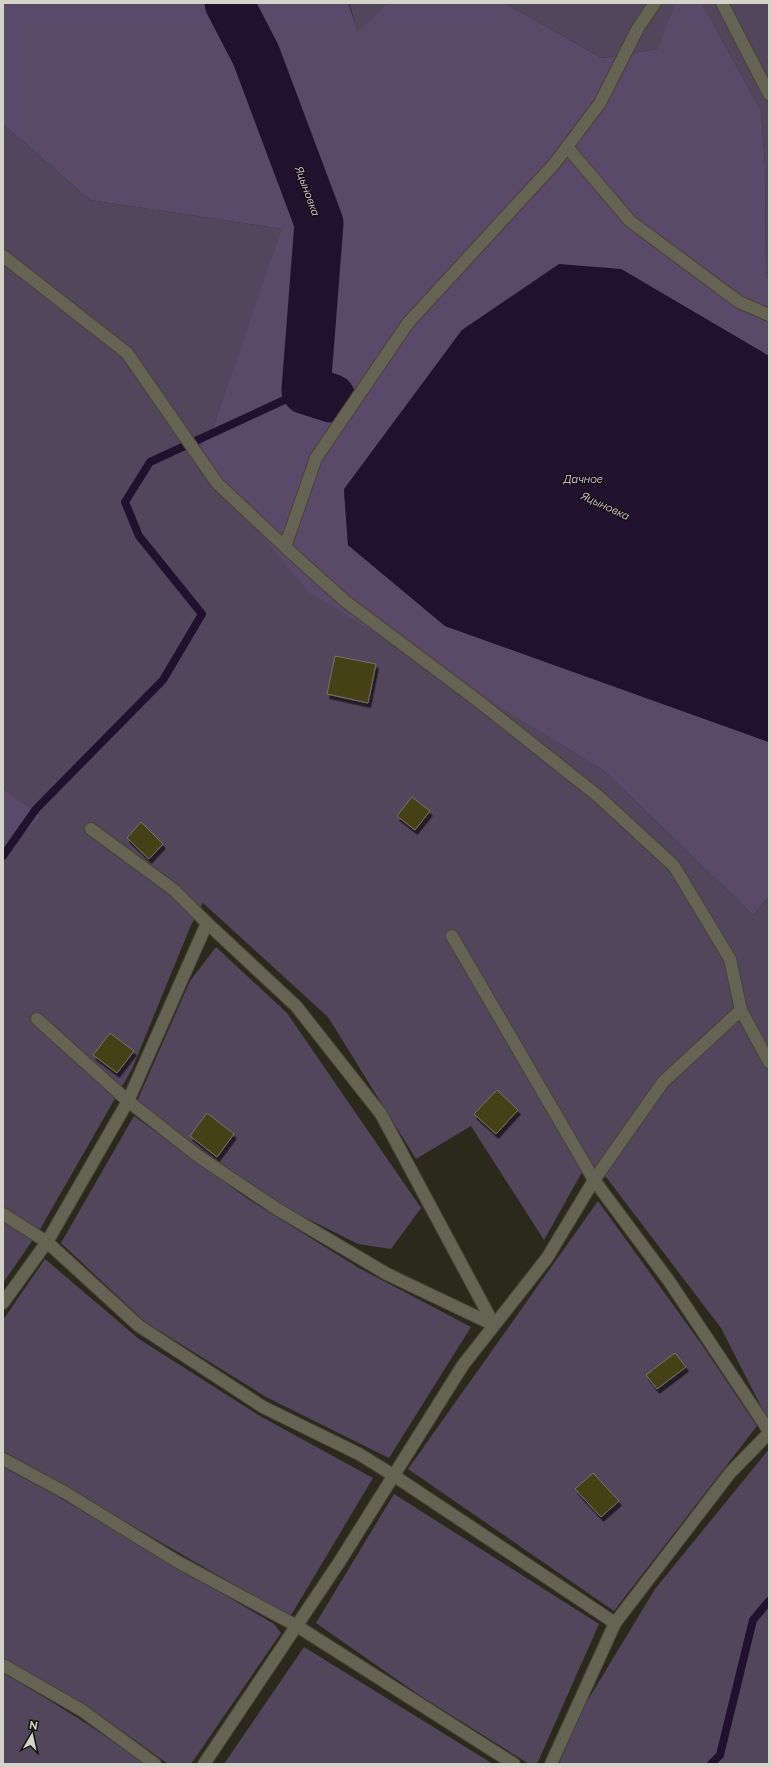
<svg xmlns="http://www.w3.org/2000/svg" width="772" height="1767" viewBox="0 0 772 1767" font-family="Raleway,sans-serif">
	<defs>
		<filter id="shadow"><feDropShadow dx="2.5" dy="4.5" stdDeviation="0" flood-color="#0009"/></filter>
	</defs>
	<rect width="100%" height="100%" fill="#2b291b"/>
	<!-- green -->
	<g fill="#52465c">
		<polygon points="349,3 387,3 358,33"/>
		<polygon points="504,3 678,3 657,49 602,58"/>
		<polygon points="702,3 769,3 769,279 766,277 765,164 761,111"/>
		<polygon points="3,124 90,200 283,229 213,427 194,456 401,647 603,770 753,915 769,897 769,1422 721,1328 606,1177 586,1165 544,1240 471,1126 416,1159 328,1017 203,903 191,925 132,1069 39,1231 3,1283 3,855 42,816 3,789"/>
		<polygon points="216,947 287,1013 421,1208 391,1249 358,1244 262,1196 151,1115 137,1101 190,981"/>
		<polygon points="134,1116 248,1199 359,1268 471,1327 389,1458 266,1397 145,1322 61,1243"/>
		<polygon points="598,1201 700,1342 757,1426 614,1611 408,1469"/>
		<polygon points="45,1259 139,1339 260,1416 373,1478 290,1617 3,1451 3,1320"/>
		<polygon points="769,1449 769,1764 559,1764 583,1708 655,1589"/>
		<polygon points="3,1467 57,1496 274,1624 281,1633 191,1764 168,1764 97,1713 3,1659"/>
		<polygon points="394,1494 599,1624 537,1764 529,1764 419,1695 316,1623"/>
		<polygon points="304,1647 493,1764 224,1764"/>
		<path d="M3 1673C51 1701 100 1730 144 1764H3Z"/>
	</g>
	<!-- forest -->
	<g fill="#5b496a">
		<polygon points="3,3 348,3 358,32 387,3 504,3 602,58 657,49 676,3 702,3 761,111 765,164 766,277 769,279 769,356 621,269 462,330 344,490 348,545 445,626 769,742 769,897 753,915 603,770 310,593 194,456 213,427 282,229 90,200 3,124"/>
		<polygon points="3,789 42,816 3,855"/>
	</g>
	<!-- water -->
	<polygon fill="#22112e" points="559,264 621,269 769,356 769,742 445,626 348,545 344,489 462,330"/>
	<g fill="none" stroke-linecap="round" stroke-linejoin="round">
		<!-- stream -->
		<g stroke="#22112e" stroke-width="8">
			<polyline points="3,856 36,809 163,680 202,614 139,536 125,502 150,462 306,390"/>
			<polyline points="711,1764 720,1755 753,1620 769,1601"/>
		</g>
		<!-- river -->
		<polyline stroke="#22112e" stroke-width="49" points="229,3 256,55 319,223 306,390 331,398"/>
	</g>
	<!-- building -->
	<g fill="#454118" stroke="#747362" filter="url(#shadow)">
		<polygon points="335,656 376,664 368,703 327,694"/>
		<polygon points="412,797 430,811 415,830 397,816"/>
		<polygon points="141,822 163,844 149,859 127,838"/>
		<polygon points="110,1033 134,1051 117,1073 93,1055"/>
		<polygon points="497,1090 518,1110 496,1134 474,1114"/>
		<polygon points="207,1113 234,1134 217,1157 190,1136"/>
		<polygon points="675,1353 686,1367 657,1389 646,1375"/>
		<polygon points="593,1473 619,1501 601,1517 575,1489"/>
	</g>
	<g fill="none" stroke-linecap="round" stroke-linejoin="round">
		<defs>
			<g id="minor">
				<polyline points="722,3 769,94"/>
				<polyline points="567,147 630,221 739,302 769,315"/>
				<polyline points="3,256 127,353 217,483 285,547"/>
				<polyline points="207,923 296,1006 381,1114 494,1325"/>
				<polyline points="452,936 594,1180 669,1281 769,1431"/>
				<polyline points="741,1010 769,1062"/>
				<polyline points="37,1019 128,1101 198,1156 277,1209 387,1274 494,1325"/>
				<polyline points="3,1214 47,1242 139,1326 263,1407 359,1454 393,1475 615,1623 551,1764"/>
				<polyline points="3,1303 47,1242 128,1101 207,923 174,890 91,829"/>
				<polyline points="3,1459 66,1493 178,1562 297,1626 514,1764"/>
				<polyline points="615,1623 730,1473 769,1433"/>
				<polyline points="3,1665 83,1711 155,1764"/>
				<polyline points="204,1764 340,1561 463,1365 547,1258 594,1180 663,1082 741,1010 730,959 674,866 598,796 477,700 345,601 285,547 316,458 408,323 555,163 600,103 638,28 655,3"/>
			</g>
		</defs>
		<!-- minor casing -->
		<use href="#minor" stroke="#454438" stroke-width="14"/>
		<!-- minor -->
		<use href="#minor" stroke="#656353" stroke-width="12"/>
	</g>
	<g text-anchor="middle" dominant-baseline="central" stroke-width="3" stroke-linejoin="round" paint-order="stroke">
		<!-- water labels -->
		<g font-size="11" font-style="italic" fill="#e2c8f8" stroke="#12120b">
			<text transform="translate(307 191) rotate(70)">Яцыновка</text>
			<text x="583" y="479">Дачное</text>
			<text transform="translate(605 506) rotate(25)">Яцыновка</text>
		</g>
	</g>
	<!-- border -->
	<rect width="772" height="1767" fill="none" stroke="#d4d3ca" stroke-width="8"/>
	<!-- north arrow -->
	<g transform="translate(32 1735) rotate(9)" stroke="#12120b" stroke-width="3" paint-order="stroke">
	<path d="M0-3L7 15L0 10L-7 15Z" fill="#d4d3ca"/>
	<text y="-6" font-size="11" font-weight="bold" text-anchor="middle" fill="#d4d3ca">N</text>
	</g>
</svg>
